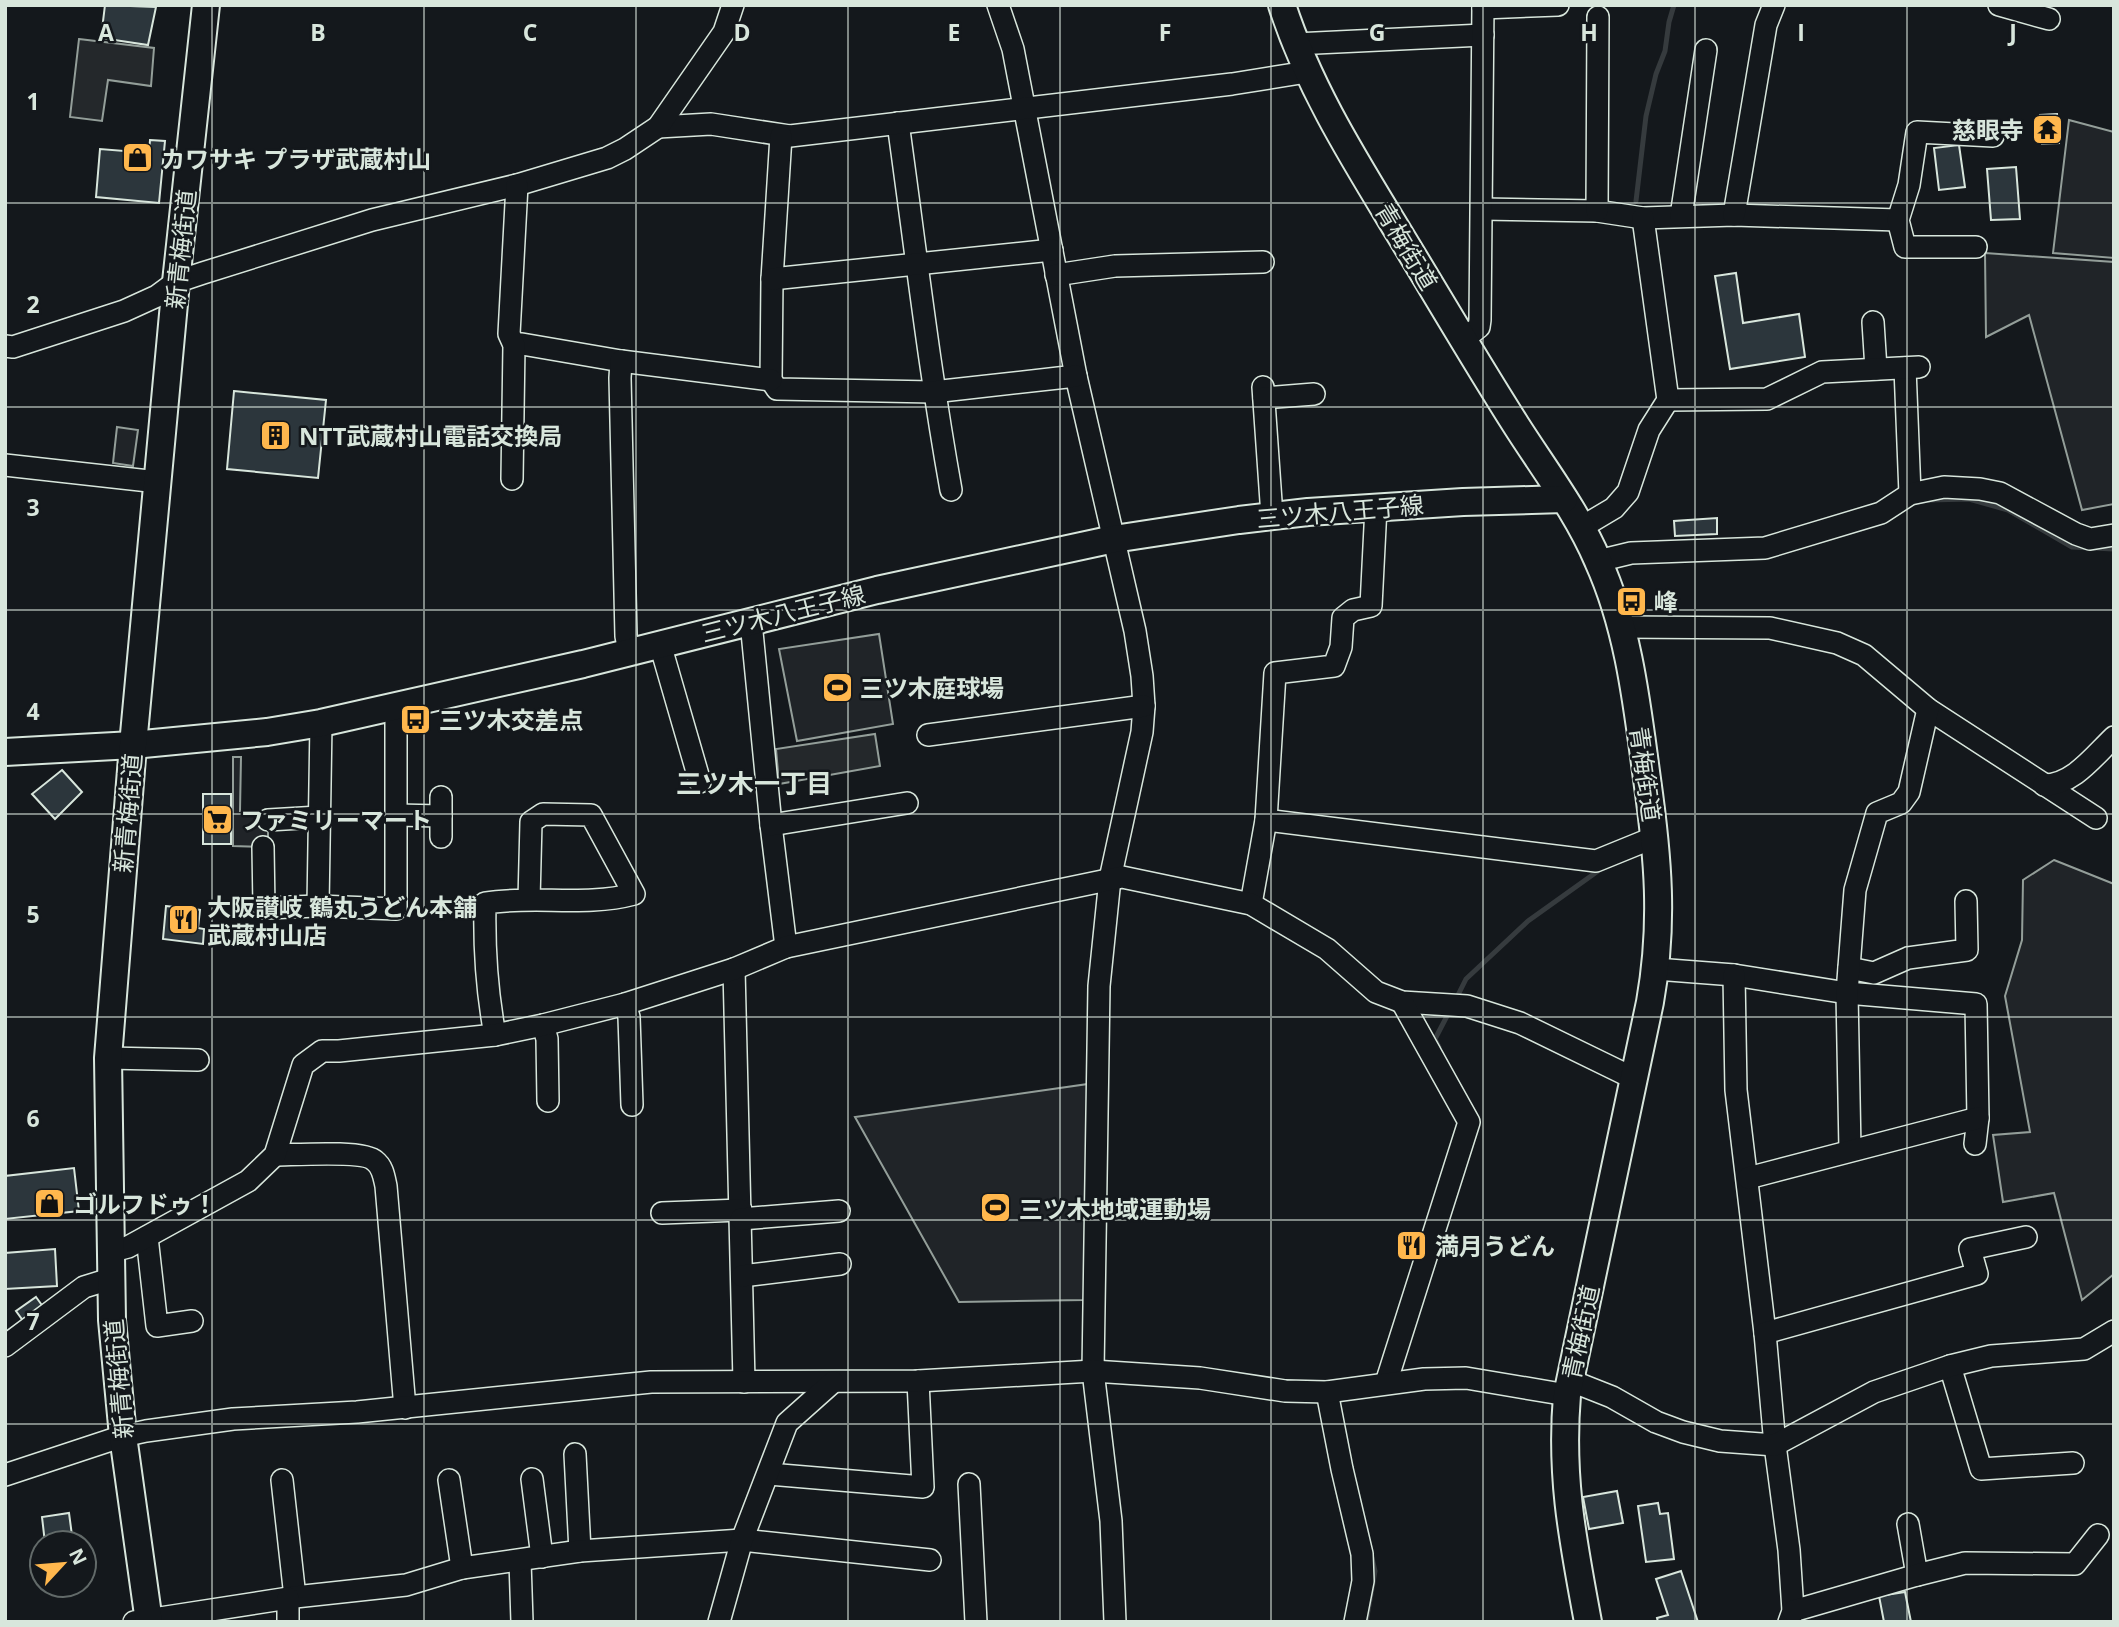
<svg xmlns="http://www.w3.org/2000/svg" width="2119" height="1627" viewBox="0 0 2119 1627" font-family="'Open Sans','Noto Sans JP',sans-serif">
	<rect width="100%" height="100%" fill="#14181c"/>
	<!-- green -->
	<g fill="#202428" stroke="#939e99" stroke-width="2">
		<polygon points="2069,120 2114,132 2114,258 2053,253"/>
		<polygon points="1985,253 2114,262 2114,504 2082,510 2029,315 1986,337"/>
		<polygon points="117,427 138,430 133,466 113,463"/>
		<polygon points="879,634 893,724 797,741 779,649"/>
		<polygon points="233,757 241,757 240,811 268,812 268,847 233,846"/>
		<polygon points="2054,860 2114,884 2114,1274 2082,1300 2054,1193 2003,1202 1993,1135 2030,1132 2005,996 2022,940 2023,880"/>
		<polygon points="1088,1084 1084,1300 959,1302 855,1117"/>
	</g>
	<!-- parking -->
	<g fill="#24282b" stroke="#939e99" stroke-width="2">
		<polygon points="79,39 154,48 151,86 108,80 102,121 70,117"/>
		<polygon points="875,734 880,766 779,784 776,749"/>
	</g>
	<g fill="none" stroke-linecap="round" stroke-linejoin="round">
		<!-- stream -->
		<g stroke="#363b3e" stroke-width="5">
			<polyline points="1636,201 1646,116 1656,74 1665,51 1669,22 1674,5"/>
			<polyline points="1929,500 1969,499 2008,510 2072,547 2114,549"/>
			<polyline points="1456,999 1466,979 1528,921 1598,871"/>
			<polyline points="1439,1047 1435,1039 1447,1016"/>
			<polyline points="1366,1622 1375,1571 1372,1558"/>
		</g>
	</g>
	<!-- building -->
	<g fill="#2c363c" stroke="#d8e6dc" stroke-width="2">
		<polygon points="105,5 156,7 148,45 101,38"/>
		<polygon points="2057,114 2059,143 2042,144 2040,115"/>
		<polygon points="150,140 165,141 159,203 96,197 100,149 149,153"/>
		<polygon points="1959,145 1965,187 1939,190 1934,148"/>
		<polygon points="2016,167 2020,219 1991,220 1987,169"/>
		<polygon points="1736,273 1743,323 1799,314 1805,357 1730,369 1715,276"/>
		<polygon points="234,391 326,400 318,478 227,469"/>
		<polygon points="1717,518 1717,534 1675,536 1674,521"/>
		<polygon points="62,770 82,792 55,819 32,794"/>
		<rect x="203" y="794" width="28" height="50"/>
		<polygon points="166,906 200,910 198,928 204,929 203,944 163,939"/>
		<polygon points="74,1168 79,1211 5,1219 5,1176"/>
		<polygon points="1407,1233 1424,1239 1417,1257 1401,1251"/>
		<polygon points="55,1249 57,1286 5,1289 5,1253"/>
		<polygon points="36,1297 44,1308 24,1322 16,1311"/>
		<polygon points="1617,1491 1623,1523 1589,1529 1583,1497"/>
		<polygon points="1658,1503 1660,1514 1668,1513 1674,1559 1646,1562 1638,1506"/>
		<polygon points="69,1513 73,1543 45,1543 42,1517"/>
		<polygon points="1681,1571 1698,1622 1658,1622 1657,1618 1668,1615 1656,1579"/>
		<polygon points="1905,1592 1911,1622 1884,1622 1879,1596"/>
	</g>
	<g fill="none" stroke-linecap="round" stroke-linejoin="round">
		<defs>
			<g id="minor">
				<polyline points="998,5 1013,49 1076,376 1135,631 1142,676 1144,706 1142,732 1110,879 1099,986 1093,1371 1111,1521 1115,1622"/>
				<polyline points="1999,5 2049,19"/>
				<polyline points="1483,8 1558,5"/>
				<polyline points="1295,44 1483,35"/>
				<path d="M898 123C915 245 929 368 951 490"/>
				<polyline points="658,127 711,124 790,136 1232,84 1307,72"/>
				<polyline points="781,136 772,279 771,380 777,389 933,392 1076,376"/>
				<polyline points="1482,209 1597,211 1643,218 1734,215 1898,220"/>
				<polyline points="1597,211 1598,17"/>
				<polyline points="1734,215 1766,25 1774,5"/>
				<polyline points="1681,216 1706,50"/>
				<polyline points="1976,247 1905,247 1898,220 1909,185 1917,132 1993,136"/>
				<polyline points="1056,275 1115,266 1263,262"/>
				<polyline points="772,279 1052,250"/>
				<polyline points="1873,322 1876,369"/>
				<polyline points="1464,339 1479,327 1480,320 1483,5"/>
				<polyline points="514,345 522,344 621,361 771,380"/>
				<polyline points="5,346 13,347 124,311 157,296 176,282 203,273 372,220 517,185 607,158 625,149 658,127 724,32 733,5"/>
				<polyline points="621,361 620,378 626,636 629,652"/>
				<polyline points="1905,368 1910,494"/>
				<polyline points="1263,387 1272,516"/>
				<polyline points="1264,398 1314,394"/>
				<polyline points="1668,400 1767,399 1822,372 1919,367"/>
				<polyline points="5,465 158,482"/>
				<polyline points="512,479 514,345 509,334 517,185"/>
				<polyline points="1582,527 1614,508 1628,492 1649,430 1668,400 1643,218"/>
				<polyline points="1598,561 1631,553 1765,548 1881,513 1910,494 1944,487 1980,489 2000,493 2076,534 2090,539 2114,535"/>
				<polyline points="751,622 771,825 786,947"/>
				<polyline points="1621,627 1770,628 1837,643 1864,655 1928,709 2096,818"/>
				<polyline points="660,644 700,782"/>
				<polyline points="928,735 1144,706"/>
				<path d="M2044 785C2073 785 2094 756 2114 737"/>
				<polyline points="397,815 441,816"/>
				<polyline points="268,820 319,817"/>
				<polyline points="1266,820 1596,861 1655,837"/>
				<polyline points="771,825 907,803"/>
				<polyline points="441,837 441,797"/>
				<polyline points="263,847 264,908 318,906 396,909 396,705"/>
				<polyline points="1251,904 1266,820 1275,673 1334,666 1341,647 1343,618 1353,610 1371,606 1376,507"/>
				<polyline points="318,906 321,723"/>
				<polyline points="1849,968 1874,973 1908,958 1967,950 1966,901"/>
				<polyline points="734,969 744,1382"/>
				<polyline points="1656,969 1734,975 1847,993 1976,1004 1978,1118 1975,1144"/>
				<polyline points="1734,975 1736,1090 1765,1333 1775,1445 1789,1550 1793,1611 1789,1622"/>
				<polyline points="625,1004 629,1017 632,1105"/>
				<polyline points="543,1025 547,1039 548,1101"/>
				<path d="M495 1035C487 992 484 947 485 903 535 895 585 907 634 894L591 815 543 814 531 822 529 900"/>
				<polyline points="108,1058 198,1060"/>
				<polyline points="1850,1150 1847,993 1855,890 1877,813 1901,803 1909,792 1928,709"/>
				<path d="M275 1155C294 1155 364 1150 375 1161 383 1167 384 1177 386 1186L405 1408"/>
				<polyline points="1748,1178 1978,1118"/>
				<polyline points="662,1213 741,1210"/>
				<polyline points="741,1219 839,1211"/>
				<polyline points="147,1237 157,1326 192,1321"/>
				<polyline points="109,1252 128,1247 248,1181 275,1155 303,1065 322,1051 339,1051 495,1035 543,1025 625,1004 734,969 786,947 1122,877 1251,904 1327,949 1376,992 1402,1002 1467,1006 1520,1023 1633,1078"/>
				<polyline points="742,1276 840,1264"/>
				<polyline points="1765,1333 1977,1274 1970,1249 2026,1237"/>
				<polyline points="5,1346 84,1287 110,1279"/>
				<polyline points="1950,1366 1981,1469 2073,1463"/>
				<polyline points="1569,1380 1612,1397 1656,1422 1683,1432 1720,1441 1775,1445 1874,1392 1950,1366 1991,1356 2084,1349 2114,1331"/>
				<polyline points="1386,1383 1469,1122 1402,1002"/>
				<polyline points="1327,1392 1342,1469 1362,1554 1363,1581 1355,1622"/>
				<polyline points="575,1454 580,1551"/>
				<polyline points="769,1474 923,1487 918,1381"/>
				<polyline points="5,1475 123,1436 146,1431 233,1419 357,1412 651,1382 918,1381 1093,1371 1200,1378 1285,1391 1327,1392 1424,1379 1466,1378 1567,1395"/>
				<polyline points="532,1479 542,1557"/>
				<polyline points="282,1480 295,1597"/>
				<polyline points="449,1480 462,1568"/>
				<polyline points="969,1484 976,1622"/>
				<polyline points="1908,1524 1917,1575"/>
				<polyline points="520,1561 522,1622"/>
				<polyline points="1793,1611 1917,1575 1965,1563 2075,1564 2098,1535"/>
				<polyline points="134,1622 295,1597 406,1585 462,1568 580,1551 742,1540 930,1560"/>
				<polyline points="288,1622 288,1598"/>
				<polyline points="719,1622 742,1540 787,1423 833,1382"/>
			</g>
			<g id="major">
				<path d="M1282 5C1309 88 1354 159 1399 233 1438 297 1476 362 1516 425 1544 469 1577 512 1598 561 1629 629 1637 705 1647 779 1658 857 1664 923 1650 1002L1567 1395C1560 1478 1573 1541 1588 1622"/>
				<polyline points="5,752 133,745 267,732 321,723 583,664 877,590 1114,539 1239,520 1308,512 1463,502 1564,499"/>
				<polyline points="149,1622 123,1436 112,1320 108,1058 133,745 176,282 206,5"/>
			</g>
		</defs>
		<!-- minor casing -->
		<use href="#minor" stroke="#d8e6dc" stroke-width="24"/>
		<!-- major casing -->
		<use href="#major" stroke="#d8e6dc" stroke-width="30"/>
		<!-- minor -->
		<use href="#minor" stroke="#14181c" stroke-width="21"/>
		<!-- major -->
		<use href="#major" stroke="#14181c" stroke-width="26"/>
	</g>
	<!-- grid -->
	<path fill="none" stroke="#d8e6dc" stroke-width="2" stroke-opacity="0.55" d="M212 5V1622M424 5V1622M636 5V1622M848 5V1622M1060 5V1622M1271 5V1622M1483 5V1622M1695 5V1622M1907 5V1622M5 203H2114M5 407H2114M5 610H2114M5 814H2114M5 1017H2114M5 1220H2114M5 1424H2114"/>
	<!-- icons -->
	<defs>
		<symbol id="temple-square" viewBox="-11 -11 22 22"><rect x="-9" y="-9" width="18" height="18" rx="4" fill="#ffb74d" stroke="#14181c"/><path d="M0-6L5-2H3V0L6.5 2.5H4V6H1.5V3h-3V6H-4V2.5H-6.5L-3 0V-2H-5Z" fill="#111"/></symbol>
		<symbol id="shop-square" viewBox="-11 -11 22 22"><rect x="-9" y="-9" width="18" height="18" rx="4" fill="#ffb74d" stroke="#14181c"/><path d="M-5-2.5h2.3a2.7 3.5 0 0 1 5.4 0H5L5.5 6h-11ZM-1.5-2.5h3a1.5 2.3 0 0 0-3 0Z" fill="#111"/></symbol>
		<symbol id="building-square" viewBox="-11 -11 22 22"><rect x="-9" y="-9" width="18" height="18" rx="4" fill="#ffb74d" stroke="#14181c"/><path d="M-4-6H4V6H1V3H-1V6H-4ZM-2.5-4.3h1.7v1.8h-1.7ZM.8-4.3h1.7v1.8H.8ZM-2.5-1h1.7V.8h-1.7ZM.8-1h1.7V.8H.8Z" fill="#111"/></symbol>
		<symbol id="bus-square" viewBox="-11 -11 22 22"><rect x="-9" y="-9" width="18" height="18" rx="4" fill="#ffb74d" stroke="#14181c"/><path d="M-5-6H5V4H4V6H2V4H-2V6H-4V4H-5ZM-3.5-4V0h7V-4ZM-3.5 1.2v1.5H-2V1.2ZM2 1.2v1.5H3.5V1.2Z" fill="#111"/></symbol>
		<symbol id="stadium-square" viewBox="-11 -11 22 22"><rect x="-9" y="-9" width="18" height="18" rx="4" fill="#ffb74d" stroke="#14181c"/><path d="M0-5a6.5 5 0 1 0 0 10a6.5 5 0 1 0 0-10ZM-3.5-1.8h7v3.6h-7Z" fill="#111"/></symbol>
		<symbol id="supermarket-square" viewBox="-11 -11 22 22"><rect x="-9" y="-9" width="18" height="18" rx="4" fill="#ffb74d" stroke="#14181c"/><path d="M-6-5.5h2.5l.6 2H6L4.5 2H-2.5L-4.4-4H-6ZM-1.5 3.2a1.3 1.3 0 1 0 .1 0ZM3 3.2a1.3 1.3 0 1 0 .1 0Z" fill="#111"/></symbol>
		<symbol id="restaurant-square" viewBox="-11 -11 22 22"><rect x="-9" y="-9" width="18" height="18" rx="4" fill="#ffb74d" stroke="#14181c"/><path d="M-5-6h1v4h1v-4h1v4h1v-4h1v5L-1.5 .5V6h-2V.5L-5-1ZM5-6V6H3V1.5H1.5Q1.5-4 5-6Z" fill="#111"/></symbol>
	</defs>
	<g fill-rule="evenodd">
		<use href="#temple-square" x="2030" y="112" width="35" height="35"/>
		<use href="#shop-square" x="120" y="140" width="35" height="35"/>
		<use href="#building-square" x="258" y="418" width="35" height="35"/>
		<use href="#bus-square" x="1614" y="584" width="35" height="35"/>
		<use href="#stadium-square" x="820" y="670" width="35" height="35"/>
		<use href="#bus-square" x="398" y="702" width="35" height="35"/>
		<use href="#supermarket-square" x="200" y="802" width="35" height="35"/>
		<use href="#restaurant-square" x="166" y="902" width="35" height="35"/>
		<use href="#shop-square" x="32" y="1186" width="35" height="35"/>
		<use href="#stadium-square" x="978" y="1190" width="35" height="35"/>
		<use href="#restaurant-square" x="1394" y="1228" width="35" height="35"/>
	</g>
	<g text-anchor="middle" dominant-baseline="central" stroke-width="5" stroke-linejoin="round" paint-order="stroke">
		<!-- poi labels -->
		<g font-size="24" font-weight="bold" fill="#d8e6dc" stroke="#14181c" text-anchor="start">
			<text x="2024" y="129" text-anchor="end">慈眼寺</text>
			<text x="161" y="158">カワサキ プラザ武蔵村山</text>
			<text x="299" y="435">NTT武蔵村山電話交換局</text>
			<text x="1654" y="601">峰</text>
			<text x="860" y="687">三ツ木庭球場</text>
			<text x="439" y="719">三ツ木交差点</text>
			<text x="240" y="819">ファミリーマート</text>
			<text x="207" y="906">大阪讃岐 鶴丸うどん本舗<tspan x="207" dy="28">武蔵村山店</tspan></text>
			<text x="73" y="1203">ゴルフドゥ！</text>
			<text x="1019" y="1208">三ツ木地域運動場</text>
			<text x="1435" y="1245">満月うどん</text>
		</g>
		<!-- street labels -->
		<g font-size="24" fill="#d8e6dc" stroke="#14181c">
			<text transform="translate(1407 246) rotate(59)">青梅街道</text>
			<text transform="translate(180 249) rotate(-84)">新青梅街道</text>
			<text transform="translate(1340 511) rotate(-5)">三ツ木八王子線</text>
			<text transform="translate(783 613) rotate(-14)">三ツ木八王子線</text>
			<text transform="translate(1646 774) rotate(82)">青梅街道</text>
			<text transform="translate(127 813) rotate(-85)">新青梅街道</text>
			<text transform="translate(1580 1332) rotate(-78)">青梅街道</text>
			<text transform="translate(118 1379) rotate(-95)">新青梅街道</text>
		</g>
		<!-- neighbourhood labels -->
		<g font-size="26" font-weight="bold" fill="#d8e6dc" stroke="#14181c">
			<text x="754" y="783">三ツ木一丁目</text>
		</g>
	</g>
	<g font-size="23" text-anchor="middle" font-weight="bold" fill="#d8e6dc" stroke="#14181c" stroke-width="5" stroke-linejoin="round" paint-order="stroke">
		<text x="106" y="41">A</text>
		<text x="318" y="41">B</text>
		<text x="530" y="41">C</text>
		<text x="742" y="41">D</text>
		<text x="954" y="41">E</text>
		<text x="1165" y="41">F</text>
		<text x="1377" y="41">G</text>
		<text x="1589" y="41">H</text>
		<text x="1801" y="41">I</text>
		<text x="2013" y="41">J</text>
		<text x="33" y="110">1</text>
		<text x="33" y="313">2</text>
		<text x="33" y="516">3</text>
		<text x="33" y="720">4</text>
		<text x="33" y="923">5</text>
		<text x="33" y="1127">6</text>
		<text x="33" y="1330">7</text>
	</g>
	<!-- border -->
	<rect width="2119" height="1627" fill="none" stroke="#d8e6dc" stroke-width="14"/>
	<!-- north arrow -->
	<g transform="translate(63 1564) rotate(64)"><circle r="33" fill="#14181c" stroke="#626a69" stroke-width="2"/>
	<path d="M0-5L12 26L0 18L-12 26Z" fill="#ffb74d"/>
	<text y="-10" font-size="19" font-weight="bold" text-anchor="middle" fill="#d8e6dc">N</text>
	</g>
</svg>
